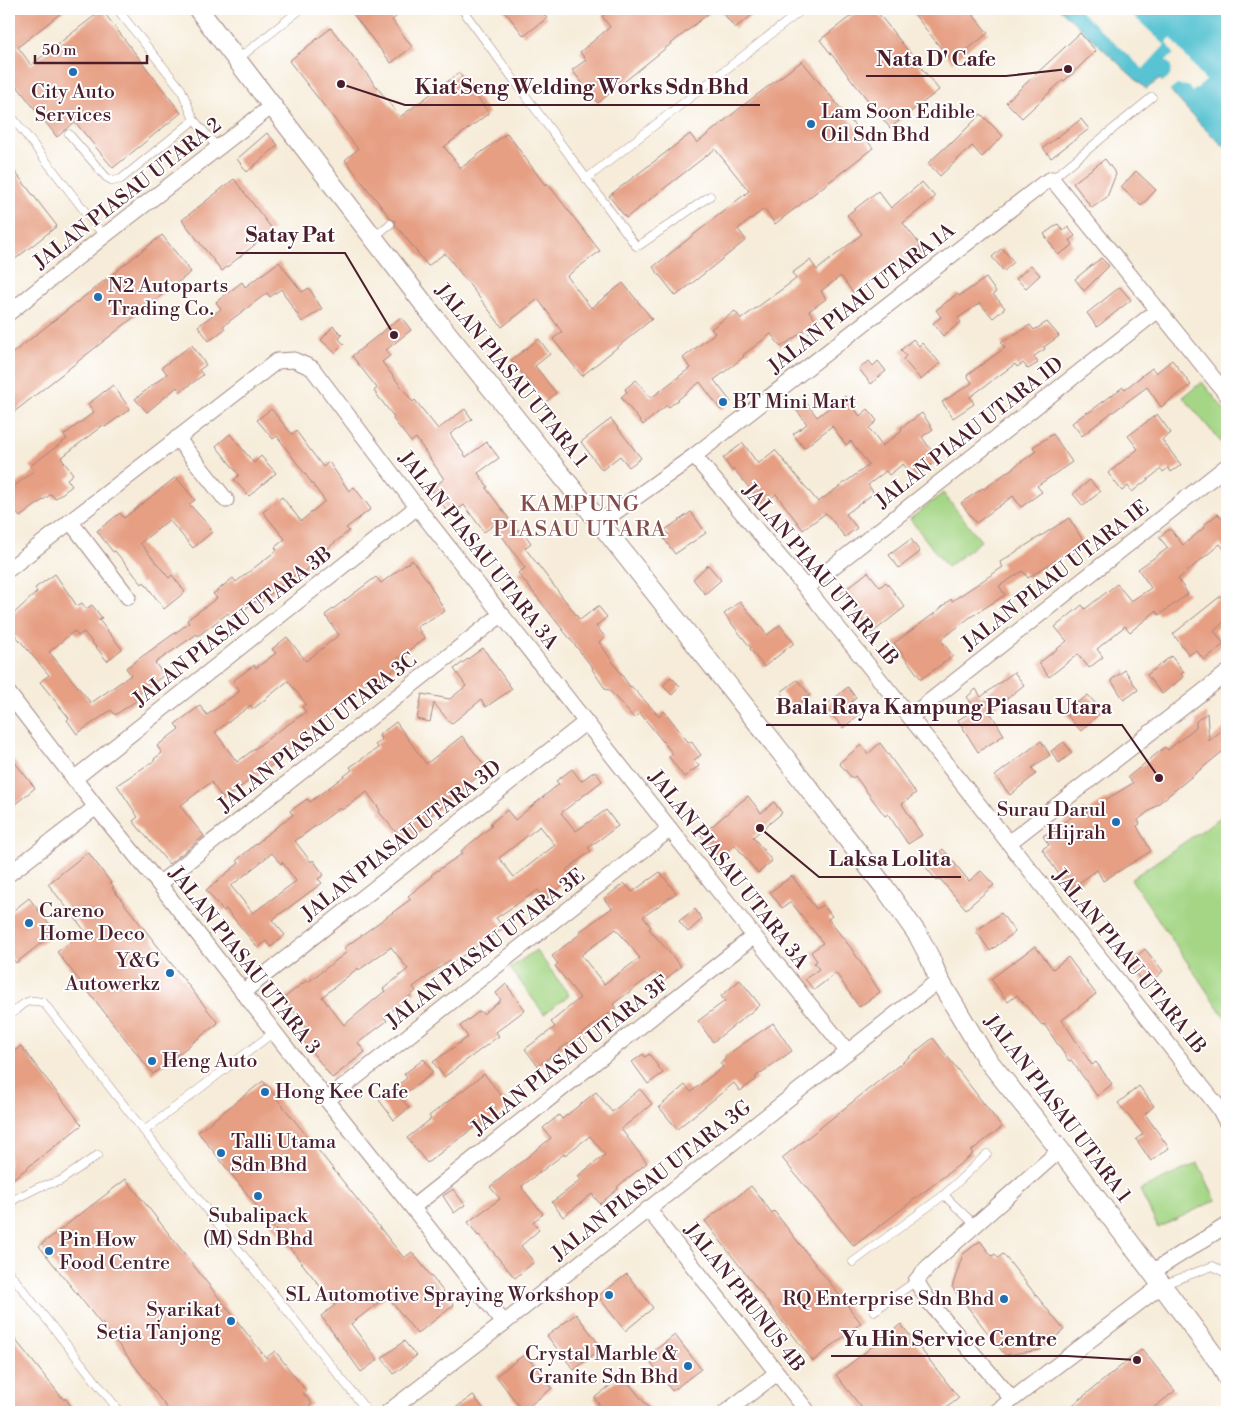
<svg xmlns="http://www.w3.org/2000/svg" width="1236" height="1421" viewBox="0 0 1236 1421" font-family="'Libre Bodoni',serif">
	<rect width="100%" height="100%" fill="#fff"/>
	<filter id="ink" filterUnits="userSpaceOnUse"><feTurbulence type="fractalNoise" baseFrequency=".02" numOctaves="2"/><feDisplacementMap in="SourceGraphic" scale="10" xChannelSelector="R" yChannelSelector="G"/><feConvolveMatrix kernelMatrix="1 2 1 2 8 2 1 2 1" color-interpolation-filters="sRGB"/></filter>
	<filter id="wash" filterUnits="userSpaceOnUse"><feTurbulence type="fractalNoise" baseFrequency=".0096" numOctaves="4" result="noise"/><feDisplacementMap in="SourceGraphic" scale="20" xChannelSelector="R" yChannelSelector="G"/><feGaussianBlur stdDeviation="1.12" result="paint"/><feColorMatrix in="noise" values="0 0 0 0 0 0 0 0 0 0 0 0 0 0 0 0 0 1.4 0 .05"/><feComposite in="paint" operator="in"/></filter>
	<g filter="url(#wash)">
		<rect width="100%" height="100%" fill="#f6ecd9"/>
		<!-- green -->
		<g fill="#a4d685" stroke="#777a58">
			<polygon points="1202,382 1227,413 1227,445 1225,447 1183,397"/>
			<polygon points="943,493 981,541 947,567 910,519"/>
			<polygon points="1227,813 1227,1021 1131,879"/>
			<polygon points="536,950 569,995 544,1014 510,968"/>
			<polygon points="1198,1163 1216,1200 1158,1228 1140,1190"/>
		</g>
		<!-- water -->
		<polygon fill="#58c3d2" stroke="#51717e" points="1060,9 1227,9 1227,149 1201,125 1160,79 1146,89"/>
		<!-- pier -->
		<g fill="#f6ecd9">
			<polygon points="1078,9 1126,9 1165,45 1143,69"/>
			<polygon points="1171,38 1206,81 1192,92 1188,86 1177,85 1168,92 1161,83 1170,76 1171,66 1166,60 1174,54 1166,42"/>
		</g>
		<g id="blocks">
			<!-- building -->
			<g fill="#e69f83" fill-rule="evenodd">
				<polygon points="9,9 66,9 18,47 31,65 102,10 181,113 113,168 75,122 57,137 9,76"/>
				<polygon points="349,9 392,9 397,16 392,20 412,47 391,63"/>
				<polygon points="503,9 540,9 547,18 524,36"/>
				<polygon points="611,9 714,9 598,103 572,70 586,60 580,52 610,27 602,16"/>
				<polygon points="720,9 760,9 735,28"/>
				<polygon points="860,9 875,9 939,90 890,128 820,40"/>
				<polygon points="910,9 968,9 988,33 952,62"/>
				<polygon points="331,28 400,117 459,73 489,113 444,147 461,168 507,133 545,185 547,183 600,251 567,276 591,308 623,283 652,319 582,376 553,339 562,332 538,299 502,327 445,253 428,266 395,224 395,221 391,219 345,160 358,149 289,61"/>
				<polygon points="1080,33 1096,51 1064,81 1063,80 1022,118 1006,102"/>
				<polygon points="802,61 873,148 775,224 764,209 738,229 746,240 676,296 653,267 749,191 715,149 626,218 609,196 690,134 697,143 750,100"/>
				<polygon points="981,114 1003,136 982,157 972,146 940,176 928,163 950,143 951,144"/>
				<polygon points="1081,119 1089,129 1051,158 1043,148"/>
				<polygon points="267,133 278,145 247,172 237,159"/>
				<polygon points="1105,159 1116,174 1107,197 1092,208 1073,183"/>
				<polygon points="9,164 57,226 9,264"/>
				<polygon points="1136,171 1156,190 1141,206 1121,187"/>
				<polygon points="234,179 273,230 222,271 182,220"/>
				<polygon points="922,182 935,197 903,223 921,246 919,248 926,258 913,268 906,258 890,271 887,266 853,293 841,276 821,291 826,299 809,311 819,325 808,333 805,330 781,347 771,334 743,355 744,357 714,380 731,402 721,410 700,382 669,407 667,405 643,425 621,397 627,392 625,389 636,380 651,398 690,368 683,358 715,333 711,329 735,311 741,319 796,279 792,273 810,260 817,270 862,234 847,215 878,191 891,208"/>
				<polygon points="1058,224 1063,231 1068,227 1075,236 1070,240 1073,245 1058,255 1044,234"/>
				<polygon points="162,235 191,272 9,416 9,356"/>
				<polygon points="1002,248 1014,262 1004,271 992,257"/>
				<polygon points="1101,258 1109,266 1084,291 1075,279"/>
				<polygon points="279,262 302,292 309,288 322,309 302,322 281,289 270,297 267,293 223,326 225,329 209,341 198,326 221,309 216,302 242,282 245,287"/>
				<polygon points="1031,265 1040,275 1026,288 1016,279"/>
				<polygon points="986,278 996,292 993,294 1005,308 993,318 980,303 958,318 961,322 943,336 933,323 941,317 936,310 957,294 959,296"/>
				<polygon points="1120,287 1131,300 1097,327 1087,313"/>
				<polygon points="401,317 411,330 386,350 390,356 382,362 413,402 415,400 438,429 465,409 472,419 450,434 466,457 487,442 499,458 478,473 488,487 486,488 518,531 521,529 531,543 525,548 580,620 598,606 607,617 596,626 605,637 599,642 630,687 631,686 659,716 664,711 689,743 691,741 701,755 694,760 699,766 684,777 669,757 673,754 640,713 634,718 608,689 606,690 592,669 593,668 518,573 525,568 494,525 484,532 464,505 450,515 431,489 444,479 416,438 411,442 393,419 394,417 374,391 377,388 352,356"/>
				<polygon points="1047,322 1059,336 1044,347 1045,349 1034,356 1038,363 1028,369 1023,363 1017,367 1015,364 970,397 974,404 953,418 942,402 972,383 967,375 1005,348 1001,343 1030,325 1034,330"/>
				<polygon points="333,326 342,335 339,339 344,344 335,353 321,340"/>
				<polygon points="539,339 550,354 535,366 556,393 546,402 511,360"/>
				<polygon points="913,339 919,346 922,343 940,363 921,380 903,359 906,356 901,350"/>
				<polygon points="192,345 206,365 199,370 203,375 180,392 177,387 147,412 135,399 167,374 162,367"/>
				<polygon points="1172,360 1191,385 1161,407 1147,387 1113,412 1112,412 1082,436 1072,423 1087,412 1088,413 1123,387 1125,389 1152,368 1156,373"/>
				<polygon points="869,361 873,366 878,361 886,371 871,384 859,369"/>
				<polygon points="113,385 130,409 105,427 103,425 61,458 73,474 67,479 72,486 55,499 51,494 20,517 14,510 9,514 9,490 34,471 30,466 67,439 64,435 94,412 88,404"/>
				<polygon points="845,396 860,416 868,409 877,421 869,428 882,446 902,431 901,428 922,413 933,429 922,437 938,460 914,477 903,464 889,475 886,471 868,485 874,493 846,514 857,528 845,537 826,513 803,530 776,494 763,505 734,469 732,471 723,458 743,443 758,464 775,450 818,502 869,465 851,441 846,445 832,426 804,448 793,434 807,424 792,404 802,397 817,417"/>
				<polygon points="271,409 292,434 296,431 323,467 329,462 349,491 354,487 371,509 346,528 349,531 312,561 314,564 298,577 296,574 262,600 260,597 233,619 228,613 198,636 197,634 155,663 164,675 134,698 136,701 115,715 111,710 77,734 67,720 69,718 40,682 49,675 16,636 9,642 9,618 37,592 35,588 55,574 77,606 82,603 86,609 92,605 102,618 99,620 122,649 107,661 84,632 78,636 74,631 49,652 91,703 131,675 126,668 189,623 187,620 217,598 213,594 233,578 236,582 277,550 275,547 285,539 263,512 282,497 301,521 325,501 277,436 273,439 257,420"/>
				<polygon points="1157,414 1171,433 1162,440 1181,465 1171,472 1168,468 1163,472 1161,469 1132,492 1128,486 1122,491 1108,473 1138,449 1128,436"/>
				<polygon points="611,419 641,458 629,467 620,456 602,470 581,442"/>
				<polygon points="230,434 254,463 261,456 276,473 249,496 234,480 239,475 216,446"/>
				<polygon points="1053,434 1072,462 1037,486 1042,492 1021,507 1013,496 976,523 961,503 983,488 984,489 1036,451 1033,447"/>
				<polygon points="176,477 195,500 189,504 211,528 210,529 212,532 193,548 169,520 140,543 169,578 172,575 185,592 164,609 144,582 142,584 115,551 113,552 97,531 120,513 124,518"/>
				<polygon points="1090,480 1100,492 1083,506 1073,494"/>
				<polygon points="691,512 706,533 675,554 664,539 669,535 665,530"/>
				<polygon points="1218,514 1227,525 1227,553 1220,544 1178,579 1188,594 1159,615 1156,611 1130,632 1125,626 1097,649 1103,657 1089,668 1078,654 1049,677 1039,663 1067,641 1055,627 1082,605 1085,609 1117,584 1131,601 1151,588 1138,569 1168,548 1159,537 1170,529 1183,545 1205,527 1204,525"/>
				<polygon points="1069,518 1086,545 1065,558 1063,555 1028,578 1023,571 999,586 1005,595 969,618 941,640 953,656 921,679 894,643 935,613 951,599 952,601 1003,567 1000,562"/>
				<polygon points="911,539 920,552 899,568 889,555"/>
				<path d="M412 560 427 580 445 611 417 627 425 638 393 662 397 667 377 683 373 678 334 707 336 710 305 733 308 737 281 755 283 757 263 772H262L223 799 211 782 180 806 204 836 169 864 133 821 138 817 117 785 155 760 154 759 162 753 157 746 179 729 175 724 200 706 207 715 240 691 233 681 254 665 256 668 276 653 272 649 287 637 306 661 339 635 325 615 376 577 381 583ZM288 681 306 704 302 707 306 712 277 732 237 762 215 732 251 705 253 709Z"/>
				<polygon points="708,565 721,580 705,594 693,579"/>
				<polygon points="868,572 880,587 886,582 905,607 872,633 841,593"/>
				<polygon points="1227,591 1227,619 1214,631 1224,644 1204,660 1196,650 1189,655 1173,634"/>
				<polygon points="740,601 767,635 780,625 794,643 764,667 750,649 751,648 724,614"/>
				<polygon points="483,648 512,689 486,707 481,700 451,724 434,703 430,722 417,719 422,694 450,699 466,686 454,669"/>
				<polygon points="1171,656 1184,672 1181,674 1183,677 1162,694 1147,675"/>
				<polygon points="1125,670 1138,690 1124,700 1111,680"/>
				<polygon points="1014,672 1024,685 990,712 1004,735 978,752 958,720 976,709 967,697 976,689 981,697"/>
				<polygon points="671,677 680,686 672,695 663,686"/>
				<polygon points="797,680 810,695 794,708 781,692"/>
				<polygon points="848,687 856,698 851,702 860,714 843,728 825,706"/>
				<polygon points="1088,695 1102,711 1081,731 1064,712"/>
				<polygon points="1207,713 1209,741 1227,726 1227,748 1138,820 1140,824 1137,826 1151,851 1103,881 1097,870 1069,890 1042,849 1049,845 1043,836 1084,809 1086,812 1133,783 1128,777 1165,747 1168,750 1196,727 1196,721"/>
				<path d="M396 722 426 764 462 736 487 769 423 822 426 826 405 843 379 812 380 810 367 792 342 810 340 808 295 841 311 862 313 860 324 875 318 879 322 883 272 920 285 935 271 947 266 941 258 948 226 909 223 911 206 890 239 863 237 860 262 839V838L293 815 290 811 307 799 310 802 352 770 350 767 378 748 375 745 382 740 379 735ZM272 853 281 864 282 862 296 881 253 913 231 886Z"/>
				<polygon points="1041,741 1050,755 1032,768 1036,774 1010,795 995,776"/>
				<polygon points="1064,742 1072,753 1059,763 1051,751"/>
				<polygon points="880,743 916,793 902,804 922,835 908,844 888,814 885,816 855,776 852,778 839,763 861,745 868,754"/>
				<polygon points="9,755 35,788 9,809"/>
				<path d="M572 769 581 781 595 771 602 781 561 813 576 831 606 810 618 826 588 848 591 851 566 870 572 878 545 899 538 890 496 918 504 928 452 963 450 960 413 987 416 991 384 1017 387 1021 358 1043 365 1052 332 1078 299 1035 307 1029 284 998 307 980 308 982 347 952 344 948 411 899 408 896 432 877 431 875 463 853 461 851 492 826 490 824 507 810 515 820 559 784 556 781ZM540 826 555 845 514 877 499 858ZM391 947 408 969 383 989 385 991 344 1025 322 997 358 968 359 970Z"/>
				<polygon points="748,796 761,813 774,802 782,813 753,837 772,861 758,873 735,845 719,858 701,835"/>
				<polygon points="943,849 969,881 981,871 994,885 966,909 940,879 937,881 924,865"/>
				<polygon points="88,852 114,887 112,888 218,1023 153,1074 57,952 85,931 48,884"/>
				<path d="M660 872 676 893 643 917 651 927 649 929 681 966 663 982 655 973 613 1004 616 1008 569 1044 568 1043 538 1066 525 1049 555 1027 551 1022 580 998 555 966 558 964 552 956 581 933 579 932 612 908 604 899 624 883 632 892ZM616 929 640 958 604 984 581 955Z"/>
				<polygon points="792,876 816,909 823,905 832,916 828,919 851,948 880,992 859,1007 836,973 814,990 805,979 819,969 814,963 817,961 811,952 823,943 791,902 782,908 770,892"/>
				<polygon points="29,898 55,932 16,963 9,954 9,914"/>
				<polygon points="695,909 702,919 688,932 679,921"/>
				<polygon points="1001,913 1015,932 990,951 976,931"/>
				<polygon points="1035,946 1053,969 1068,957 1096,994 1062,1020 1092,1065 1096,1062 1112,1084 1097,1096 1071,1060 1069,1061 1044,1024 1042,1025 1017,995 1008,1002 991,979"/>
				<polygon points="1145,949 1163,971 1146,986 1128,964"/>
				<polygon points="740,980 760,1005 713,1042 698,1021 725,1001 721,996"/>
				<polygon points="506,984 525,1010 496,1032 499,1036 444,1077 433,1062 468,1037 460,1026 480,1011 483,1014 501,1000 496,993"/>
				<polygon points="773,1023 792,1051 755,1077 757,1079 740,1091 734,1083 677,1129 659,1107 685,1085 691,1092 723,1067 720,1063 726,1059 724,1057"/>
				<polygon points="933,1038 1002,1127 971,1151 973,1154 854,1246 782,1158"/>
				<polygon points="21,1046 82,1125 9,1182 9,1055"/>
				<polygon points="643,1054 645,1057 649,1054 663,1073 648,1084 632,1062"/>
				<polygon points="424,1059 433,1073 400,1097 409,1108 394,1120 379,1100 407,1078 404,1074"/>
				<polygon points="484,1074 510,1106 483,1127 480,1123 427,1163 407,1138 431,1119 429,1116"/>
				<polygon points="263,1081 404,1258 412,1252 454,1305 417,1334 387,1296 351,1324 378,1360 361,1372 321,1316 335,1305 198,1132"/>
				<polygon points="1139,1086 1154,1106 1145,1114 1169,1148 1151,1161 1136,1139 1143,1134 1118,1103"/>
				<polygon points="640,1089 652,1104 621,1129 647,1163 617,1187 618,1189 600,1204 592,1194 563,1217 552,1202 581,1180 578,1176 605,1155 590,1136 565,1155 564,1154 522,1186 523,1188 522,1188 543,1214 533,1222 539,1230 521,1246 534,1262 515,1278 479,1235 478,1236 468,1222 500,1199 490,1187 551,1138 543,1128 559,1115 562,1119 596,1092 612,1112"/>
				<polygon points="126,1179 266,1358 275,1351 306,1391 303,1393 312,1404 302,1412 170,1412 102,1323 101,1324 39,1246"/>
				<polygon points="751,1186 772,1213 774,1211 861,1323 813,1361 705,1221"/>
				<polygon points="453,1189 465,1205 454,1213 443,1196"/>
				<polygon points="980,1241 992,1256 995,1254 998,1258 1003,1254 1064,1330 1040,1350 1005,1355 952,1287 963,1254"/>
				<polygon points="627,1274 653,1308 625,1331 598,1296"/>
				<polygon points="576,1314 602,1348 574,1370 547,1336"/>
				<polygon points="901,1324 959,1398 941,1412 865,1412 836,1375"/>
				<polygon points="9,1332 64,1400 65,1398 76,1412 9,1412"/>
				<polygon points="675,1335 701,1369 672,1391 646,1357"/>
				<polygon points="404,1341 416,1356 394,1374 382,1358"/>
				<polygon points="1142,1349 1175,1391 1148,1412 1064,1412"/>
				<polygon points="525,1354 552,1388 523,1411 496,1376"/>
				<polygon points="623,1376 652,1412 605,1412 594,1398"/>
				<polygon points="473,1395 486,1412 450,1412"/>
			</g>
		</g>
	</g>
	<g filter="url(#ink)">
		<use href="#blocks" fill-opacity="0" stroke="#a08682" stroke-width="1"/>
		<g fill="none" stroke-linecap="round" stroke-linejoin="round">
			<defs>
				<g id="service">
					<polyline points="117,9 181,89 194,120 218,148"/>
					<polyline points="462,9 636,246 640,245 710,196"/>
					<polyline points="238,59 301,9"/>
					<polyline points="9,113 104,236"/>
					<polyline points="69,134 106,177 113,181 121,179 194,120"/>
					<polyline points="586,179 803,9"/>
					<polyline points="1052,179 1152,97"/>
					<polyline points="373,238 390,224"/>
					<path d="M9 1016C21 1006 27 996 44 1003L144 1131 274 1032"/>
					<polyline points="144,1131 368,1412"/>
					<polyline points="944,1195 975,1225"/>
					<polyline points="9,1205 15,1199 39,1187 60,1181 98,1155"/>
					<polyline points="853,1262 944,1195 987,1154"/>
					<polyline points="9,1272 120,1412"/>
					<polyline points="1162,1285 1213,1266 1227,1274"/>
					<polyline points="874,1311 916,1281"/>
				</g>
				<g id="minor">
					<polyline points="9,313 104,236 272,106"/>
					<polyline points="177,438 226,500"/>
					<polyline points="694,456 806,588 910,717 1034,875 1219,1108 1227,1123"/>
					<polyline points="70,521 128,597"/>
					<polyline points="600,523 694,456 1044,183 1052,179 1227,395"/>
					<polyline points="9,569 277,361 294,360 312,368 417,507 754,936 848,1052"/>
					<polyline points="806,588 1158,310"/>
					<polyline points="9,694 96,807 159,884 327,1100 504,1323"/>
					<polyline points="910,717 1227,466"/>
					<polyline points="74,779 417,507"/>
					<polyline points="1010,842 1227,673"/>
					<polyline points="9,874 96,807"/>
					<polyline points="159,884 502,614"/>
					<polyline points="243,992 586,722"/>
					<polyline points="327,1100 670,829"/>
					<polyline points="413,1207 754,936"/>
					<polyline points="648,1209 808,1412"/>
					<polyline points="1152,1272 1227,1225"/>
					<polyline points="1012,1399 930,1303 916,1281 928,1267 1060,1150"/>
					<polyline points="388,1412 504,1323 939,980"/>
					<polyline points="726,1412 777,1373"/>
					<polyline points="996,1412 1162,1285"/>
				</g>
				<polyline id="tertiary" points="198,9 434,317 600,523 787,760 885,888 918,935 930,958 939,980 986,1058 1060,1150 1152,1272 1221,1365 1227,1377"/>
			</defs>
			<!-- service casing -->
			<use href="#service" stroke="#a08682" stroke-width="9"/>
			<!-- minor casing -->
			<use href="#minor" stroke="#a08682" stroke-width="17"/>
			<!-- tertiary casing -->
			<use href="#tertiary" stroke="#a08682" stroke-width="21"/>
			<!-- service -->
			<use href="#service" stroke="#fff" stroke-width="8"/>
			<!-- minor -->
			<use href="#minor" stroke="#fff" stroke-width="15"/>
			<!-- tertiary -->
			<use href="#tertiary" stroke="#fff" stroke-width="19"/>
		</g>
	</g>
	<!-- markers -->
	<g fill="#1f6fb2" stroke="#fff" stroke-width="2">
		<circle cx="73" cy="72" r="5"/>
		<circle cx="811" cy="124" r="5"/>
		<circle cx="98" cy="297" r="5"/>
		<circle cx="723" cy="402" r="5"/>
		<circle cx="1116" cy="822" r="5"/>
		<circle cx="29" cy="923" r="5"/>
		<circle cx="170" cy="973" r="5"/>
		<circle cx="152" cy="1061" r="5"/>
		<circle cx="265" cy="1092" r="5"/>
		<circle cx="221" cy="1153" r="5"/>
		<circle cx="258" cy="1196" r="5"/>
		<circle cx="49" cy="1251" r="5"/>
		<circle cx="609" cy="1295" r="5"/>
		<circle cx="1004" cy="1299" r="5"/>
		<circle cx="231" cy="1321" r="5"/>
		<circle cx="688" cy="1366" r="5"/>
	</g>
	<g text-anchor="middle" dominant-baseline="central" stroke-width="4" stroke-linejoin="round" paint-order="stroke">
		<!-- poi labels -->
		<g font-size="20" fill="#4a1f2b" stroke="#fff" text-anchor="start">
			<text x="73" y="92" text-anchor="middle">City Auto<tspan x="73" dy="23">Services</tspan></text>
			<text x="821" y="112">Lam Soon Edible<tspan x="821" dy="23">Oil Sdn Bhd</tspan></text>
			<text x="108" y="286">N2 Autoparts<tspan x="108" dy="23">Trading Co.</tspan></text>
			<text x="733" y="402">BT Mini Mart</text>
			<text x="1106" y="810" text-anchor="end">Surau Darul<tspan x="1106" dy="23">Hijrah</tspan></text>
			<text x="39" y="911">Careno<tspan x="39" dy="23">Home Deco</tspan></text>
			<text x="160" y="961" text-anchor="end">Y&amp;G<tspan x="160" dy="23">Autowerkz</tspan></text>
			<text x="162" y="1061">Heng Auto</text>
			<text x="275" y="1092">Hong Kee Cafe</text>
			<text x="231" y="1142">Talli Utama<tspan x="231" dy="23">Sdn Bhd</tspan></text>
			<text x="258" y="1216" text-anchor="middle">Subalipack<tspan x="258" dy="23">(M) Sdn Bhd</tspan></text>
			<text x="59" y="1240">Pin How<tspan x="59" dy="23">Food Centre</tspan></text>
			<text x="599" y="1295" text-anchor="end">SL Automotive Spraying Workshop</text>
			<text x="994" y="1299" text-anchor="end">RQ Enterprise Sdn Bhd</text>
			<text x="221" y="1310" text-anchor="end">Syarikat<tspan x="221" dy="23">Setia Tanjong</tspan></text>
			<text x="678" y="1354" text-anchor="end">Crystal Marble &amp;<tspan x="678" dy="23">Granite Sdn Bhd</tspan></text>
		</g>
		<!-- street labels -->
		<g font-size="20" fill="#4a1f2b" stroke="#fff">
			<text transform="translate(128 194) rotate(-38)">JALAN PIASAU UTARA 2</text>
			<text transform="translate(862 299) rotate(-38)">JALAN PIAAU UTARA 1A</text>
			<text transform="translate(511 376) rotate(51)">JALAN PIASAU UTARA 1</text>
			<text transform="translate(970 433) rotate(-38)">JALAN PIAAU UTARA 1D</text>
			<text transform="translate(478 551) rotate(52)">JALAN PIASAU UTARA 3A</text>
			<text transform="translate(820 575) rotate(50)">JALAN PIAAU UTARA 1B</text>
			<text transform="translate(1056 576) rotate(-38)">JALAN PIAAU UTARA 1E</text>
			<text transform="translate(233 627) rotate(-38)">JALAN PIASAU UTARA 3B</text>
			<text transform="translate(318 733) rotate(-38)">JALAN PIASAU UTARA 3C</text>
			<text transform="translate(402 841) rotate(-38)">JALAN PIASAU UTARA 3D</text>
			<text transform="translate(728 870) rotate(52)">JALAN PIASAU UTARA 3A</text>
			<text transform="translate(486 949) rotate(-38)">JALAN PIASAU UTARA 3E</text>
			<text transform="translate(244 961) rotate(52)">JALAN PIASAU UTARA 3</text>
			<text transform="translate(1129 962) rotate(51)">JALAN PIAAU UTARA 1B</text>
			<text transform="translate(571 1056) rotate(-38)">JALAN PIASAU UTARA 3F</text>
			<text transform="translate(1057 1109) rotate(53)">JALAN PIASAU UTARA 1</text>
			<text transform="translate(652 1181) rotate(-38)">JALAN PIASAU UTARA 3G</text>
			<text transform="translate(744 1298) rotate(52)">JALAN PRUNUS 4B</text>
		</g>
		<!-- quarter labels -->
		<g font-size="22" letter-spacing="1" fill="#814c4a" stroke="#fff">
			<text x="580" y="504">KAMPUNG<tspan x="580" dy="25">PIASAU UTARA</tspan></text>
		</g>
	</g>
	<!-- callouts -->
	<path fill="none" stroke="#4a1f2b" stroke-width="2" d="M1068 69L1006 76H866M341 84L405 105H760M394 335L345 253H236M1159 778L1122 725H766M760 828L819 877H961M1137 1360L1067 1356H831"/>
	<g fill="#4a1f2b" stroke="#fff" stroke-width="2">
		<circle cx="1068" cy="69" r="5"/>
		<circle cx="341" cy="84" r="5"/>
		<circle cx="394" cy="335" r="5"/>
		<circle cx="1159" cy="778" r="5"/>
		<circle cx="760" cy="828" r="5"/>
		<circle cx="1137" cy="1360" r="5"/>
	</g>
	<g font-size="21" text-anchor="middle" font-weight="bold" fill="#4a1f2b" stroke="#fff" stroke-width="4" stroke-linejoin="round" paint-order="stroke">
		<text x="936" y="66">Nata D' Cafe</text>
		<text x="582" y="94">Kiat Seng Welding Works Sdn Bhd</text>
		<text x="290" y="242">Satay Pat</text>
		<text x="944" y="714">Balai Raya Kampung Piasau Utara</text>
		<text x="890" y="866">Laksa Lolita</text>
		<text x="949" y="1346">Yu Hin Service Centre</text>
	</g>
	<!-- margin -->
	<rect width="1236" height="1421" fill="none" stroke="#fff" stroke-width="30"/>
	<!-- scale -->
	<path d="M35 55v8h112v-8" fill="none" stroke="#4a1f2b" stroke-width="2.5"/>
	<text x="42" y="55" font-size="15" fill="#4a1f2b" stroke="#ffffff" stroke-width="4" paint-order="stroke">50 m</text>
</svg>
